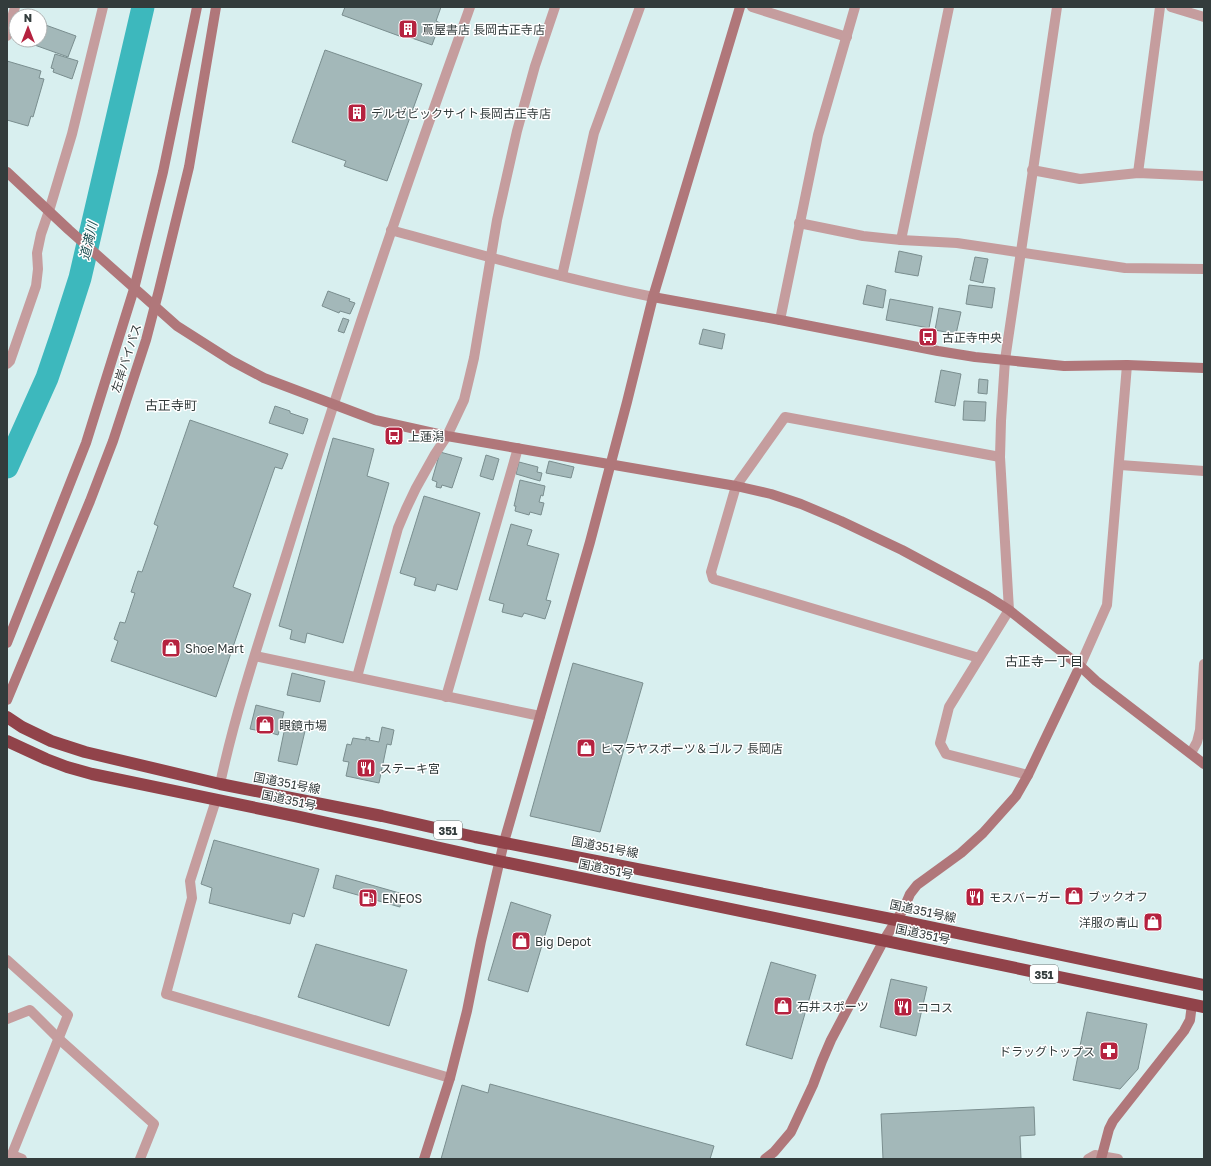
<svg xmlns="http://www.w3.org/2000/svg" width="1211" height="1166" viewBox="0 0 1211 1166" font-family="'Golos Text','Noto Sans JP',sans-serif">
	<rect width="100%" height="100%" fill="#d8efef"/>
	<g fill="none" stroke-linecap="round" stroke-linejoin="round">
		<!-- river -->
		<polyline stroke="#3db8bd" stroke-width="23" points="7,467 47,378 63,331 80,278 143,7"/>
	</g>
	<!-- building -->
	<g fill="#a3b8b9" stroke="#7a8e8f">
		<polygon points="345,7 441,7 436,21 440,23 432,45 403,35 402,37 342,15"/>
		<polygon points="40,23 76,36 68,57 29,43 30,40 40,40"/>
		<polygon points="325,50 422,84 387,181 344,166 346,161 292,142"/>
		<polygon points="55,54 78,61 72,79 53,72 54,69 51,68"/>
		<polygon points="7,61 41,71 39,78 44,79 33,117 31,116 28,126 7,120"/>
		<polygon points="899,251 922,256 918,276 895,272"/>
		<polygon points="975,257 988,259 983,283 970,280"/>
		<polygon points="867,285 886,290 883,308 863,304"/>
		<polygon points="969,285 995,288 992,308 966,304"/>
		<polygon points="328,291 350,299 349,301 355,303 350,314 340,311 339,313 322,306"/>
		<polygon points="890,299 933,307 929,328 886,320"/>
		<polygon points="939,308 961,312 956,334 935,330"/>
		<polygon points="343,318 349,320 344,333 338,331"/>
		<polygon points="703,329 725,334 722,349 699,344"/>
		<polygon points="941,370 961,374 955,406 935,402"/>
		<polygon points="979,379 988,380 987,394 978,393"/>
		<polygon points="964,401 986,402 985,421 963,420"/>
		<polygon points="275,406 290,411 290,413 308,419 303,434 269,423"/>
		<polygon points="190,420 288,454 282,469 275,467 233,587 251,594 216,697 111,661 118,641 114,639 120,622 125,623 135,593 131,592 138,571 142,572 158,526 154,524"/>
		<polygon points="333,438 374,449 367,476 389,483 343,643 307,633 305,643 290,639 292,630 279,626"/>
		<polygon points="440,452 462,458 452,488 442,485 441,488 436,487 437,482 432,480"/>
		<polygon points="486,455 499,459 493,480 480,476"/>
		<polygon points="549,461 574,467 571,478 546,473"/>
		<polygon points="519,462 538,467 537,472 542,473 540,481 516,474"/>
		<polygon points="520,480 545,486 543,496 541,495 539,502 544,503 541,515 530,512 529,515 515,511 516,506 514,506"/>
		<polygon points="424,496 480,513 457,590 437,584 435,591 414,585 416,578 400,573"/>
		<polygon points="511,524 532,530 527,545 559,554 546,600 551,601 545,619 524,613 522,617 502,612 504,604 489,600"/>
		<polygon points="573,663 643,683 600,832 530,816"/>
		<polygon points="292,673 325,681 320,702 287,695"/>
		<polygon points="256,705 284,712 278,735 268,732 269,729 262,727 261,731 250,729"/>
		<polygon points="285,727 305,731 297,765 278,761"/>
		<polygon points="382,727 394,730 391,745 387,744 379,783 346,776 349,762 343,761 347,744 351,745 353,738 366,740 366,737 370,738 369,740 379,742"/>
		<polygon points="214,840 319,869 304,917 293,913 290,924 209,903 212,888 201,884"/>
		<polygon points="336,875 403,894 400,907 333,888"/>
		<polygon points="511,902 551,915 528,992 488,980"/>
		<polygon points="316,944 407,970 389,1026 298,997"/>
		<polygon points="771,962 816,975 792,1059 746,1045"/>
		<polygon points="891,979 927,987 916,1036 880,1027"/>
		<polygon points="1087,1012 1147,1024 1138,1069 1120,1089 1073,1080"/>
		<polygon points="490,1084 714,1146 710,1159 441,1159 462,1085 488,1093"/>
		<polygon points="1034,1107 1035,1135 1020,1136 1021,1159 883,1159 881,1114"/>
	</g>
	<g fill="none" stroke-linecap="round" stroke-linejoin="round">
		<!-- street -->
		<g stroke="#c59d9e" stroke-width="10">
			<polyline points="752,7 847,37"/>
			<polyline points="1171,7 1204,17"/>
			<polyline points="7,36 15,7"/>
			<polyline points="1032,170 1080,179 1138,173 1204,176"/>
			<polyline points="1138,173 1160,7"/>
			<polyline points="799,223 863,236 901,240 957,243 1125,268 1204,269"/>
			<path d="M391 230C478 254 565 279 653 297"/>
			<polyline points="901,240 949,7"/>
			<polyline points="562,276 594,133 640,7"/>
			<polyline points="780,320 818,135 855,7"/>
			<polyline points="7,364 10,361 36,286 38,269 37,253 41,234 49,211 72,134 103,7"/>
			<polyline points="1120,465 1204,471"/>
			<polyline points="255,656 540,716"/>
			<polyline points="979,658 713,579 711,572 736,486 785,417 1000,457"/>
			<polyline points="1080,666 1107,605 1127,365"/>
			<polyline points="357,677 398,528 406,509 416,488 435,454 447,436 464,400 474,358 497,220 517,131 535,66 555,7"/>
			<polyline points="446,697 518,448"/>
			<polyline points="1191,753 1197,742 1200,730 1204,664"/>
			<polyline points="1028,775 946,754 940,743 949,707 1009,610 1000,457 1001,421 1005,360 1057,7"/>
			<path d="M220 784C238 700 267 618 292 536 347 358 407 182 470 7"/>
			<polyline points="216,800 190,881 192,898 166,994 450,1078"/>
			<polyline points="7,960 68,1015 10,1159"/>
			<polyline points="7,1019 30,1010 59,1039 154,1124 140,1159"/>
			<polyline points="12,1155 22,1159"/>
			<polyline points="1088,1159 1095,1155 1118,1159"/>
		</g>
		<!-- secondary -->
		<g stroke="#b0777a" stroke-width="10">
			<polyline points="7,172 69,230 177,326 232,361 264,378 375,420 447,436 736,486 771,494 801,504 841,521 902,550 956,579 987,596 1009,610 1080,666 1096,681 1204,764"/>
			<polyline points="653,297 780,320 938,351 975,357 1064,366 1127,365 1204,368"/>
			<polyline points="7,643 86,443 134,289 163,172 197,7"/>
			<polyline points="7,700 90,501 113,441 146,340 159,290 189,167 216,7"/>
			<polyline points="424,1159 450,1078 467,1011 481,941 504,842 590,542 627,402 653,297 740,7"/>
			<polyline points="765,1159 774,1152 791,1132 813,1085 822,1061 831,1040 884,940 904,908 910,894 917,885 961,853 983,833 1016,796 1028,775 1080,666"/>
			<polyline points="1101,1159 1109,1129 1113,1121 1184,1031 1190,1020 1192,1004"/>
		</g>
		<!-- highway -->
		<g stroke="#91434a" stroke-width="12">
			<polyline points="7,717 22,727 51,741 85,752 220,784 382,816 475,837 896,920 1204,985"/>
			<polyline points="7,741 46,759 67,767 92,774 295,816 499,861 1204,1007"/>
		</g>
	</g>
	<!-- icons -->
	<defs>
		<symbol id="building-square" viewBox="-11 -11 22 22"><rect x="-9" y="-9" width="18" height="18" rx="4" fill="#b5223f" stroke="#fff"/><path d="M-4-6H4V6H1V3H-1V6H-4ZM-2.5-4.3h1.7v1.8h-1.7ZM.8-4.3h1.7v1.8H.8ZM-2.5-1h1.7V.8h-1.7ZM.8-1h1.7V.8H.8Z" fill="#fff"/></symbol>
		<symbol id="bus-square" viewBox="-11 -11 22 22"><rect x="-9" y="-9" width="18" height="18" rx="4" fill="#b5223f" stroke="#fff"/><path d="M-5-6H5V4H4V6H2V4H-2V6H-4V4H-5ZM-3.5-4V0h7V-4ZM-3.5 1.2v1.5H-2V1.2ZM2 1.2v1.5H3.5V1.2Z" fill="#fff"/></symbol>
		<symbol id="shop-square" viewBox="-11 -11 22 22"><rect x="-9" y="-9" width="18" height="18" rx="4" fill="#b5223f" stroke="#fff"/><path d="M-5-2.5h2.3a2.7 3.5 0 0 1 5.4 0H5L5.5 6h-11ZM-1.5-2.5h3a1.5 2.3 0 0 0-3 0Z" fill="#fff"/></symbol>
		<symbol id="restaurant-square" viewBox="-11 -11 22 22"><rect x="-9" y="-9" width="18" height="18" rx="4" fill="#b5223f" stroke="#fff"/><path d="M-5-6h1v4h1v-4h1v4h1v-4h1v5L-1.5 .5V6h-2V.5L-5-1ZM5-6V6H3V1.5H1.5Q1.5-4 5-6Z" fill="#fff"/></symbol>
		<symbol id="fuel-square" viewBox="-11 -11 22 22"><rect x="-9" y="-9" width="18" height="18" rx="4" fill="#b5223f" stroke="#fff"/><path d="M-5.5-6h7V0h2V4h1.3V-2.5L3-4.5l.8-.8L6-3V5H2.5V1h-1V6h-7ZM-4.2-4.7v3.2H.2V-4.7Z" fill="#fff"/></symbol>
		<symbol id="pharmacy-square" viewBox="-11 -11 22 22"><rect x="-9" y="-9" width="18" height="18" rx="4" fill="#b5223f" stroke="#fff"/><path d="M-2-6h4v4h4v4h-4v4h-4v-4h-4v-4h4Z" fill="#fff"/></symbol>
	</defs>
	<g fill-rule="evenodd">
		<use href="#building-square" x="397" y="18" width="22" height="22"/>
		<use href="#building-square" x="346" y="102" width="22" height="22"/>
		<use href="#bus-square" x="917" y="326" width="22" height="22"/>
		<use href="#bus-square" x="383" y="425" width="22" height="22"/>
		<use href="#shop-square" x="160" y="637" width="22" height="22"/>
		<use href="#shop-square" x="254" y="714" width="22" height="22"/>
		<use href="#shop-square" x="575" y="737" width="22" height="22"/>
		<use href="#restaurant-square" x="355" y="757" width="22" height="22"/>
		<use href="#shop-square" x="1063" y="885" width="22" height="22"/>
		<use href="#restaurant-square" x="964" y="886" width="22" height="22"/>
		<use href="#fuel-square" x="357" y="887" width="22" height="22"/>
		<use href="#shop-square" x="1142" y="911" width="22" height="22"/>
		<use href="#shop-square" x="510" y="930" width="22" height="22"/>
		<use href="#shop-square" x="772" y="995" width="22" height="22"/>
		<use href="#restaurant-square" x="892" y="996" width="22" height="22"/>
		<use href="#pharmacy-square" x="1098" y="1040" width="22" height="22"/>
	</g>
	<g text-anchor="middle" dominant-baseline="central" stroke-width="3" stroke-linejoin="round" paint-order="stroke">
		<!-- shield labels -->
		<g fill="#fff" stroke="#707676" stroke-width="1">
			<rect x="434" y="821" width="28" height="18" rx="3"/>
			<rect x="1030" y="965" width="28" height="18" rx="3"/>
		</g>
		<g font-size="11" font-weight="bold" fill="#333c3c">
			<text x="448" y="830">351</text>
			<text x="1044" y="974">351</text>
		</g>
		<!-- poi labels -->
		<g font-size="12" fill="#333c3c" stroke="#fff" text-anchor="start">
			<text x="422" y="29">蔦屋書店 長岡古正寺店</text>
			<text x="371" y="113">デルゼビックサイト長岡古正寺店</text>
			<text x="942" y="337">古正寺中央</text>
			<text x="408" y="436">上蓮潟</text>
			<text x="185" y="648">Shoe Mart</text>
			<text x="279" y="725">眼鏡市場</text>
			<text x="600" y="748">ヒマラヤスポーツ＆ゴルフ 長岡店</text>
			<text x="380" y="768">ステーキ宮</text>
			<text x="1088" y="896">ブックオフ</text>
			<text x="989" y="897">モスバーガー</text>
			<text x="382" y="898">ENEOS</text>
			<text x="1139" y="922" text-anchor="end">洋服の青山</text>
			<text x="535" y="941">Big Depot</text>
			<text x="797" y="1006">石井スポーツ</text>
			<text x="917" y="1007">ココス</text>
			<text x="1095" y="1051" text-anchor="end">ドラッグトップス</text>
		</g>
		<!-- street labels -->
		<g font-size="12" fill="#333c3c" stroke="#fff">
			<text transform="translate(126 358) rotate(-72)">左岸バイパス</text>
			<text transform="translate(287 783) rotate(11)">国道351号線</text>
			<text transform="translate(289 800) rotate(12)">国道351号</text>
			<text transform="translate(605 847) rotate(11)">国道351号線</text>
			<text transform="translate(606 869) rotate(12)">国道351号</text>
			<text transform="translate(923 911) rotate(12)">国道351号線</text>
			<text transform="translate(923 934) rotate(12)">国道351号</text>
		</g>
		<!-- water labels -->
		<g font-size="13" font-style="italic" fill="#205355" stroke="#fff">
			<text transform="translate(88 241) rotate(-77)">道満川</text>
		</g>
		<!-- neighbourhood labels -->
		<g font-size="13" fill="#333c3c" stroke="#fff">
			<text x="171" y="405">古正寺町</text>
			<text x="1044" y="661">古正寺一丁目</text>
		</g>
	</g>
	<!-- border -->
	<rect width="1211" height="1166" fill="none" stroke="#333c3c" stroke-width="16"/>
	<!-- north arrow -->
	<g transform="translate(28 28)"><circle r="19" fill="#ffffff" stroke="#adb1b1"/>
	<path d="M0-3L7 15L0 10L-7 15Z" fill="#b5223f"/>
	<text y="-6" font-size="11" font-weight="bold" text-anchor="middle" fill="#333c3c">N</text>
	</g>
</svg>
